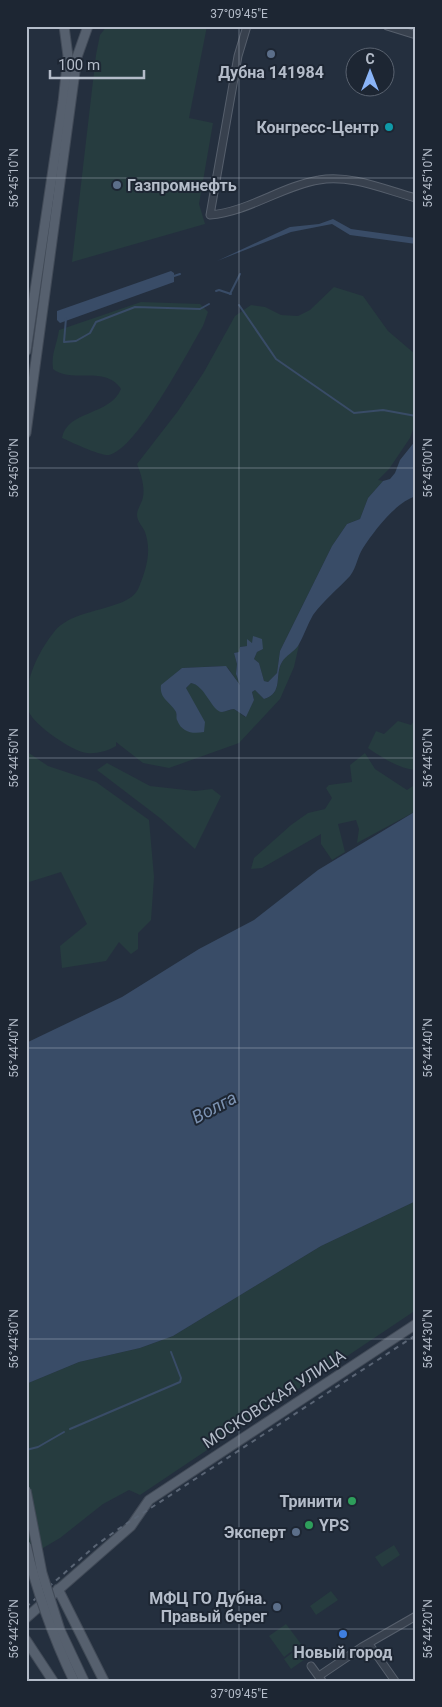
<svg xmlns="http://www.w3.org/2000/svg" width="442" height="1707" viewBox="0 0 442 1707" font-family="Roboto,sans-serif">
	<rect width="100%" height="100%" fill="#242f3e"/>
	<!-- green -->
	<g fill="#263c3f">
		<polygon points="107,26 207,26 189,118 213,123 199,204 205,224 72,262 96,55 100,35"/>
		<path d="M334 287 363 296 388 331 415 354 416 421 410 438 389 469 378 480 383 481 368 498 360 519 347 524 332 546 280 651 277 673 268 682 264 681 259 663 254 659 257 652 263 649 255 638 252 643 250 642 247 646 240 647 239 652 234 653 237 664 236 674 240 685 228 668 222 666 182 668 162 685 176 712 178 722 191 700 186 688 191 683 198 685 222 712 234 709 245 717 254 700 252 692 255 690 264 699C284 693 274 676 282 662 285 655 294 651 299 645L294 667 280 699 239 743 169 768 143 763 116 742V746C108 751 96 754 87 753 73 752 34 725 29 712 21 686 38 652 54 632 74 606 130 612 139 587 146 569 152 552 145 532 143 527 137 521 137 515 137 509 142 503 143 497 145 487 141 474 137 464L178 411 204 372 235 316 251 305 265 307 281 315 298 316 310 310Z"/>
		<path d="M141 302 200 304 208 312 203 326C187 353 137 449 109 455 100 456 71 442 62 438 67 410 110 416 121 389 105 365 73 384 53 369 51 353 57 345 59 330Z"/>
		<path d="M416 718V770C397 768 383 758 368 748L376 731 384 734 398 721 411 725Z"/>
		<polygon points="26,751 48,766 96,782 149,820 154,877 151,920 138,933 138,949 131,954 119,942 106,961 62,968 60,946 87,924 61,872 26,883"/>
		<polygon points="365,753 375,769 407,790 416,784 416,811 357,843 359,829 356,820 338,824 345,852 332,860 321,844 321,834 262,868 251,869 254,858 291,825 308,813 325,809 332,798 326,788 329,785 352,782 350,765"/>
		<polygon points="107,763 150,786 195,791 212,789 221,796 195,849 160,818 97,770"/>
		<polygon points="416,1201 416,1310 140,1495 129,1490 103,1504 60,1538 26,1558 26,1384 79,1362 140,1348 173,1336 321,1246"/>
		<polygon points="394,1545 400,1555 382,1567 375,1557"/>
		<polygon points="331,1591 338,1600 316,1615 310,1606"/>
		<polygon points="286,1624 301,1644 284,1657 269,1636"/>
		<polygon points="301,1646 308,1657 291,1669 284,1659"/>
	</g>
	<!-- water -->
	<g fill="#394c67">
		<polygon points="333,219 351,229 416,238 416,244 350,235 332,224 291,232 217,261 290,227 319,224"/>
		<polygon points="171,271 174,273 174,282 60,323 57,320 57,311"/>
		<path d="M416 440V496C396 502 374 531 363 548 357 557 357 567 350 576 338 589 324 600 313 615 307 625 304 636 298 646 294 652 286 655 282 662 274 675 284 693 264 699L255 690 252 692 254 700 246 717 234 709C230 709 225 712 222 712 212 712 205 685 191 683L186 688 205 722 204 732C193 734 182 733 177 720 176 718 177 715 176 712 170 701 159 699 161 685L182 668 226 666 240 685 236 674 237 664 234 653 239 652 240 647 247 646V639L252 643 253 636 262 639 263 649 257 652 254 659 259 663 264 681 268 682 277 673 280 651 332 546 347 524 360 519 368 498 383 481 390 479 395 473 400 460Z"/>
		<polygon points="416,811 416,1201 321,1246 173,1336 140,1348 79,1362 26,1384 26,1043 122,997 199,949 254,920 318,870"/>
	</g>
	<g fill="none" stroke-linecap="round" stroke-linejoin="round">
		<!-- stream -->
		<g stroke="#394c67" stroke-width="2">
			<polyline points="174,276 180,274"/>
			<polyline points="216,291 219,290 231,294"/>
			<polyline points="230,294 240,274"/>
			<polyline points="239,305 276,359 354,413 383,410 416,416"/>
			<polyline points="66,318 64,342 76,341 90,333 96,322 135,307 200,309 209,304"/>
			<polyline points="70,1429 180,1382 181,1378 171,1352"/>
			<polyline points="26,1450 38,1447 64,1432"/>
		</g>
		<defs>
			<g id="minor">
				<path d="M247 26 238 56 210 215C248 212 282 186 319 180 350 174 386 190 416 198"/>
				<polyline points="387,26 416,35"/>
				<polyline points="369,1644 395,1681"/>
				<polyline points="311,1666 322,1681"/>
				<polyline points="319,1676 362,1647 416,1616"/>
			</g>
			<g id="major">
				<polyline points="26,351 63,102 68,56 64,26"/>
				<polyline points="26,433 77,57 88,26"/>
				<polyline points="58,1589 104,1681"/>
				<polyline points="26,1618 131,1526 149,1500 416,1324"/>
				<polyline points="26,1640 53,1681"/>
			</g>
		</defs>
		<!-- minor casing -->
		<use href="#minor" stroke="#565f6c" stroke-width="9"/>
		<!-- major casing -->
		<use href="#major" stroke="#414a57" stroke-width="11"/>
		<!-- minor -->
		<use href="#minor" stroke="#38414e" stroke-width="7"/>
		<!-- major -->
		<use href="#major" stroke="#56606e" stroke-width="9"/>
		<!-- rail -->
		<polyline stroke="#5a6575" stroke-width="2" stroke-dasharray="5 5" stroke-linecap="butt" points="26,1607 95,1546 117,1530 416,1335"/>
		<defs>
			<g id="major-bridge">
				<polyline points="26,1490 42,1573 60,1630 84,1681"/>
				<path d="M26 1545C37 1593 53 1637 74 1681"/>
			</g>
		</defs>
		<!-- major-bridge casing -->
		<use href="#major-bridge" stroke="#414a57" stroke-width="11" stroke-linecap="butt"/>
		<!-- major-bridge -->
		<use href="#major-bridge" stroke="#56606e" stroke-width="9"/>
	</g>
	<!-- ticks -->
	<path fill="none" stroke="#b4bcc9" stroke-width="1" stroke-opacity="0.45" d="M239 26V1681M26 178H416M26 468H416M26 758H416M26 1048H416M26 1339H416M26 1629H416"/>
	<!-- markers -->
	<g fill="#5c6f8a" stroke="#1d2633" stroke-width="2">
		<circle cx="271" cy="54" r="5"/>
		<circle cx="117" cy="185" r="5"/>
		<circle cx="296" cy="1532" r="5"/>
		<circle cx="277" cy="1607" r="5"/>
	</g>
	<circle fill="#0f9aa8" stroke="#1d2633" stroke-width="2" cx="389" cy="127" r="5"/>
	<g fill="#2e9e5b" stroke="#1d2633" stroke-width="2">
		<circle cx="352" cy="1501" r="5"/>
		<circle cx="309" cy="1525" r="5"/>
	</g>
	<circle fill="#3f7fe0" stroke="#1d2633" stroke-width="2" cx="343" cy="1634" r="5"/>
	<g text-anchor="middle" dominant-baseline="central" stroke-width="4" stroke-linejoin="round" paint-order="stroke">
		<!-- poi labels -->
		<g font-size="16" font-weight="bold" fill="#b4bcc9" stroke="#1d2633" text-anchor="end">
			<text x="271" y="72" text-anchor="middle">Дубна 141984</text>
			<text x="379" y="127">Конгресс-Центр</text>
			<text x="127" y="185" text-anchor="start">Газпромнефть</text>
			<text x="342" y="1501">Тринити</text>
			<text x="319" y="1525" text-anchor="start">YPS</text>
			<text x="286" y="1532">Эксперт</text>
			<text x="267" y="1598">МФЦ ГО Дубна.<tspan x="267" dy="18">Правый берег</tspan></text>
			<text x="343" y="1652" text-anchor="middle">Новый город</text>
		</g>
		<!-- street labels -->
		<g font-size="16" fill="#b4bcc9" stroke="#1d2633">
			<text transform="translate(274 1399) rotate(-33)">МОСКОВСКАЯ УЛИЦА</text>
		</g>
		<!-- water labels -->
		<g font-size="18" font-style="italic" fill="#7c92b1" stroke="#1d2633">
			<text transform="translate(214 1107) rotate(-28)">Волга</text>
		</g>
	</g>
	<!-- border -->
	<rect width="442" height="1707" fill="none" stroke="#1d2633" stroke-width="55"/>
	<!-- north arrow -->
	<g transform="translate(370 72)"><circle r="24" fill="#1d2633" stroke="#59626f"/>
	<path d="M0-4L9 19L0 12L-9 19Z" fill="#8ab4f8"/>
	<text y="-8" font-size="14" font-weight="bold" text-anchor="middle" fill="#b4bcc9">С</text>
	</g>
	<!-- scale -->
	<path d="M50 70v8h94v-8" fill="none" stroke="#b4bcc9" stroke-width="2.5"/>
	<text x="58" y="70" font-size="15" fill="#b4bcc9" stroke="#1d2633" stroke-width="4" paint-order="stroke">100 m</text>
	<rect x="28" y="28" width="386" height="1652" fill="none" stroke="#b4bcc9" stroke-width="2"/>
	<g font-size="12" text-anchor="middle" fill="#b4bcc9">
		<text x="239" y="18">37°09'45"E</text>
		<text transform="translate(14 178) rotate(-90)" y="4">56°45'10"N</text>
		<text transform="translate(428 178) rotate(-90)" y="4">56°45'10"N</text>
		<text transform="translate(14 468) rotate(-90)" y="4">56°45'00"N</text>
		<text transform="translate(428 468) rotate(-90)" y="4">56°45'00"N</text>
		<text transform="translate(14 758) rotate(-90)" y="4">56°44'50"N</text>
		<text transform="translate(428 758) rotate(-90)" y="4">56°44'50"N</text>
		<text transform="translate(14 1048) rotate(-90)" y="4">56°44'40"N</text>
		<text transform="translate(428 1048) rotate(-90)" y="4">56°44'40"N</text>
		<text transform="translate(14 1339) rotate(-90)" y="4">56°44'30"N</text>
		<text transform="translate(428 1339) rotate(-90)" y="4">56°44'30"N</text>
		<text transform="translate(14 1629) rotate(-90)" y="4">56°44'20"N</text>
		<text transform="translate(428 1629) rotate(-90)" y="4">56°44'20"N</text>
		<text x="239" y="1698">37°09'45"E</text>
	</g>
</svg>
